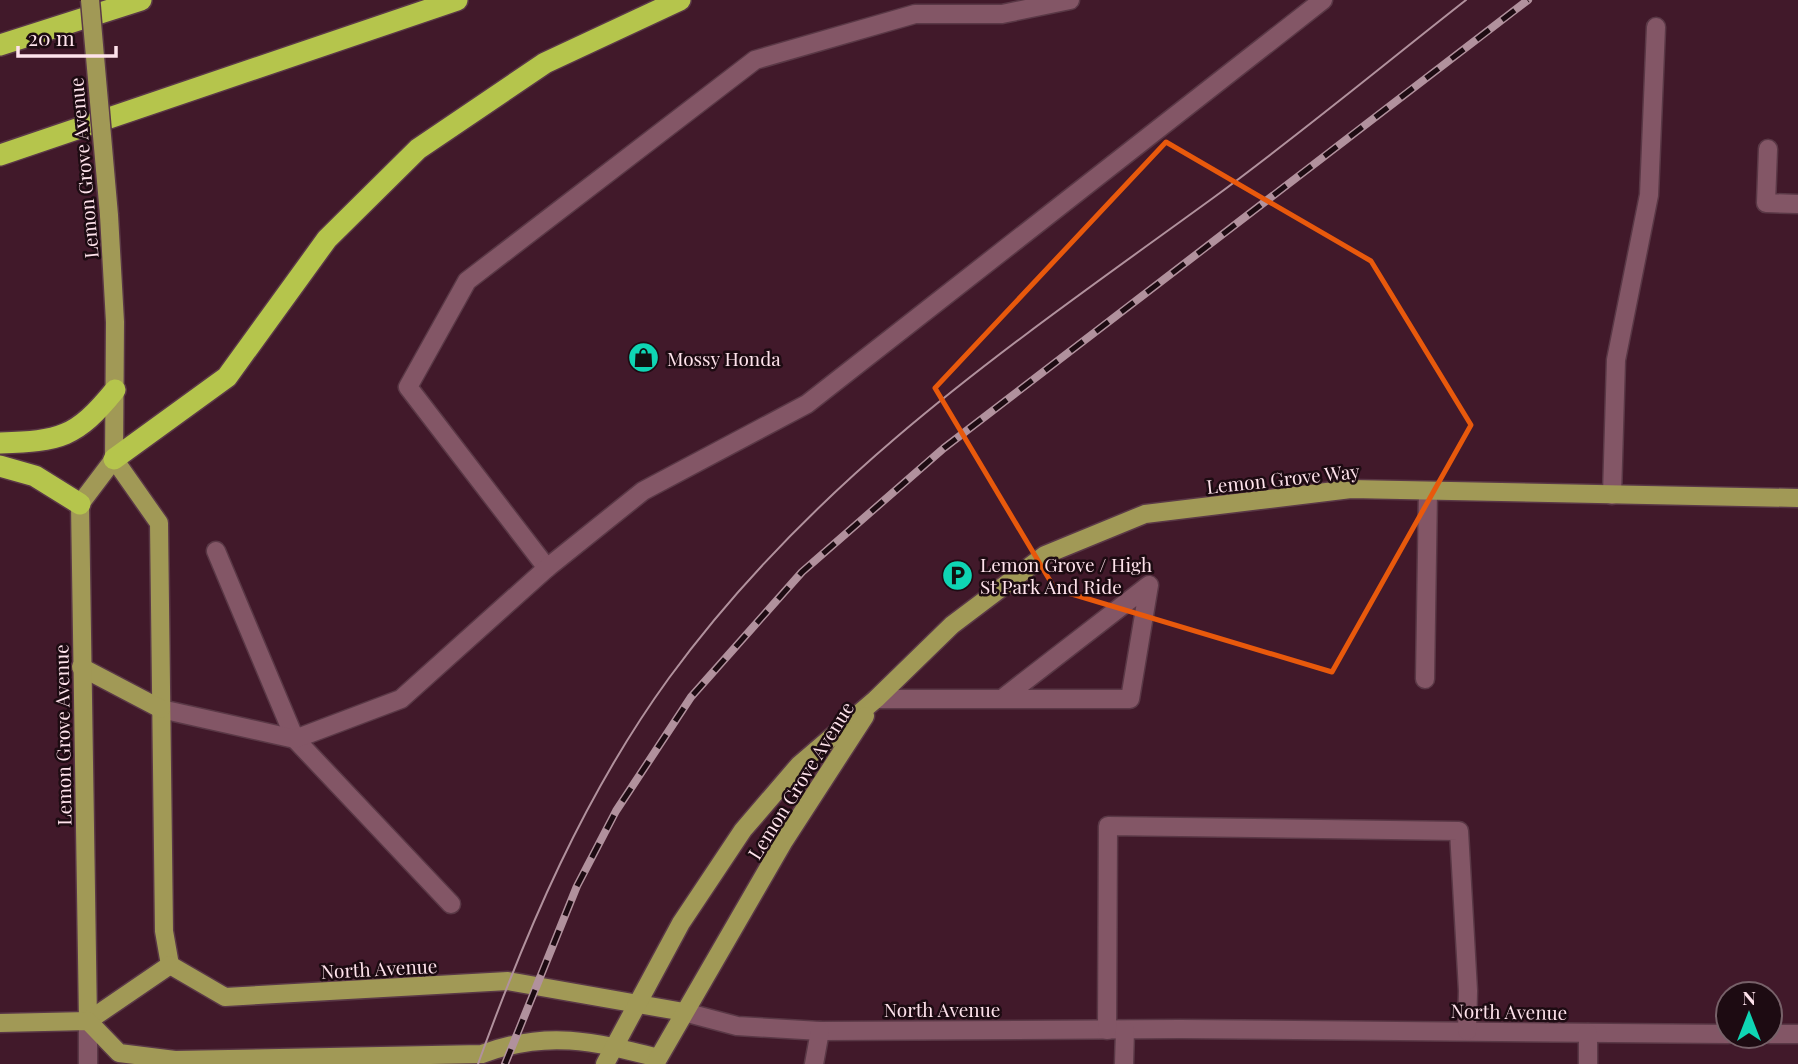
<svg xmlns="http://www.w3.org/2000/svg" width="1798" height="1064" viewBox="0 0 1798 1064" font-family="'Playfair Display',serif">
	<rect width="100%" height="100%" fill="#41192a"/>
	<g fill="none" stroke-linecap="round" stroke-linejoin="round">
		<defs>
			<g id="minor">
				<polyline points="1768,149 1766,203 1798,204"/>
				<polyline points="1612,495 1616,360 1649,195 1656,27"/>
				<polyline points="216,551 295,739 451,904"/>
				<polyline points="547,568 408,387 467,281 755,60 915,14 1002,14 1070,0"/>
				<polyline points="1425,679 1428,491"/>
				<polyline points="876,699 1130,699 1149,585 1003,698"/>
				<polyline points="161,709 295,739 401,699 547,568 643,491 807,404 1323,0"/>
				<polyline points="684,1012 737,1026 820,1031 1180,1029 1728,1034"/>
				<polyline points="88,1021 88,1064"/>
				<polyline points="1107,1030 1108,826 1459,831 1468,991 1467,1031"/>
				<polyline points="1588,1033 1588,1064"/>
				<polyline points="1770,1034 1798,1034"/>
				<polyline points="814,1064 820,1031"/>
				<polyline points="1124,1064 1125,1030"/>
			</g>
			<g id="major">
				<polyline points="109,215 115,322 114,459 159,523 164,931 170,965"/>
				<polyline points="81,667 161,709"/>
				<polyline points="170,965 225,997 508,981 684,1012"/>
				<polyline points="88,1021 80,504 114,459"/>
				<polyline points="88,1021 170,965"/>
				<path d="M0 1023 88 1021 119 1053 175 1060 482 1054C547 1030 593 1041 658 1058"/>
				<polyline points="605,1064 681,923 743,830 799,765 876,699 952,625 1045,555 1145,514 1351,489 1798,498"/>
				<polyline points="655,1064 784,841 865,716"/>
			</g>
			<g id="highway">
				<polyline points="0,45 141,0"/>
				<polyline points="0,155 457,0"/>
				<path d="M0 443C60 441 76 438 115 390"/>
				<polyline points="114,459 227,377 327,239 418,149 545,63 680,0"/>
				<polyline points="0,466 35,476 80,504"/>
			</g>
		</defs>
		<!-- minor casing -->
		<use href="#minor" stroke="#5a3846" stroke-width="21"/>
		<!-- major casing -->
		<use href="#major" stroke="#5a3846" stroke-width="21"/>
		<!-- highway casing -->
		<use href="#highway" stroke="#5a3846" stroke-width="24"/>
		<!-- minor -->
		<use href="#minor" stroke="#835666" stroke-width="18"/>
		<!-- major -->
		<use href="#major" stroke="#a19956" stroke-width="18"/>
		<!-- highway -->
		<use href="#highway" stroke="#b5c54c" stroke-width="21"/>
		<!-- tram -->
		<path stroke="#b1919d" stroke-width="2" d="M478 1064C527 929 584 795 669 678 818 474 1012 344 1213 198 1299 135 1382 66 1466 0"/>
		<defs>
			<polyline id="rail" points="505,1064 577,886 616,811 691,697 802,572 944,448 1528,0"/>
		</defs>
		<!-- rail casing -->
		<use href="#rail" stroke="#b1919d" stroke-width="8"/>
		<!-- rail -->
		<use href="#rail" stroke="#1d0b12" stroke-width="5" stroke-dasharray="16" stroke-linecap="butt"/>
		<defs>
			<polyline id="major-bridge" points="90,0 109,215"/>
		</defs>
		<!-- major-bridge casing -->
		<use href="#major-bridge" stroke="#5a3846" stroke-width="21" stroke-linecap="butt"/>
		<!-- major-bridge -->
		<use href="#major-bridge" stroke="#a19956" stroke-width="18"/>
	</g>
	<!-- marked area -->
	<path fill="none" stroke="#e8590c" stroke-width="5" stroke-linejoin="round" d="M1166 142 1371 261 1471 425 1332 672 1055 589 935 388Z"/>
	<!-- icons -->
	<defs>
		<symbol id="shop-disc" viewBox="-11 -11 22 22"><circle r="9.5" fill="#0fd5b4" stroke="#1d0b12"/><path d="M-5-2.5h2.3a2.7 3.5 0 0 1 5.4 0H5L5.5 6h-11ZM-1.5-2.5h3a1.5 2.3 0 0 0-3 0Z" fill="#111"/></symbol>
		<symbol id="parking-disc" viewBox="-11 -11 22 22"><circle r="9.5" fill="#0fd5b4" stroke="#1d0b12"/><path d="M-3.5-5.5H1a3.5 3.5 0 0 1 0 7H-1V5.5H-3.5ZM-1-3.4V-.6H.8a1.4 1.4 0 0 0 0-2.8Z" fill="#111"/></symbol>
	</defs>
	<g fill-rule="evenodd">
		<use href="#shop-disc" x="626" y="340" width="35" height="35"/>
		<use href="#parking-disc" x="940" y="558" width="35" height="35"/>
	</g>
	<g text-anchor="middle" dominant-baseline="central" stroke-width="5" stroke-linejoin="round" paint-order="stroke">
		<!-- street labels -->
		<g font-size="19" fill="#fee2eb" stroke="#1d0b12">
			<text transform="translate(83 168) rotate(-95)">Lemon Grove Avenue</text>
			<text transform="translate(1283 478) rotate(-6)">Lemon Grove Way</text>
			<text transform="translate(62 735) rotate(-91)">Lemon Grove Avenue</text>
			<text transform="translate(800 780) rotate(-58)">Lemon Grove Avenue</text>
			<text transform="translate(379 968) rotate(-3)">North Avenue</text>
			<text x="942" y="1009">North Avenue</text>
			<text transform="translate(1509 1011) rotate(1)">North Avenue</text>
		</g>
		<!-- poi labels -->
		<g font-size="19" fill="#fee2eb" stroke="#1d0b12" text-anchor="start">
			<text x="667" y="358">Mossy Honda</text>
			<text x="980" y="564">Lemon Grove / High<tspan x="980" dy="22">St Park And Ride</tspan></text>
		</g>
	</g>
	<!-- north arrow -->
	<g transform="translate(1749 1015)"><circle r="33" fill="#1d0b12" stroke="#776169" stroke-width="2"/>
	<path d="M0-5L12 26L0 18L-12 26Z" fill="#0fd5b4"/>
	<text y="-10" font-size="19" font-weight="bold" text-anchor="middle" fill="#fee2eb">N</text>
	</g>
	<!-- scale -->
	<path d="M18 46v10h98v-10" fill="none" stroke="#fee2eb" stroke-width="3.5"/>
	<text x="28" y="46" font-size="21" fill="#fee2eb" stroke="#1d0b12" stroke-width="5" paint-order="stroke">20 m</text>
</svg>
